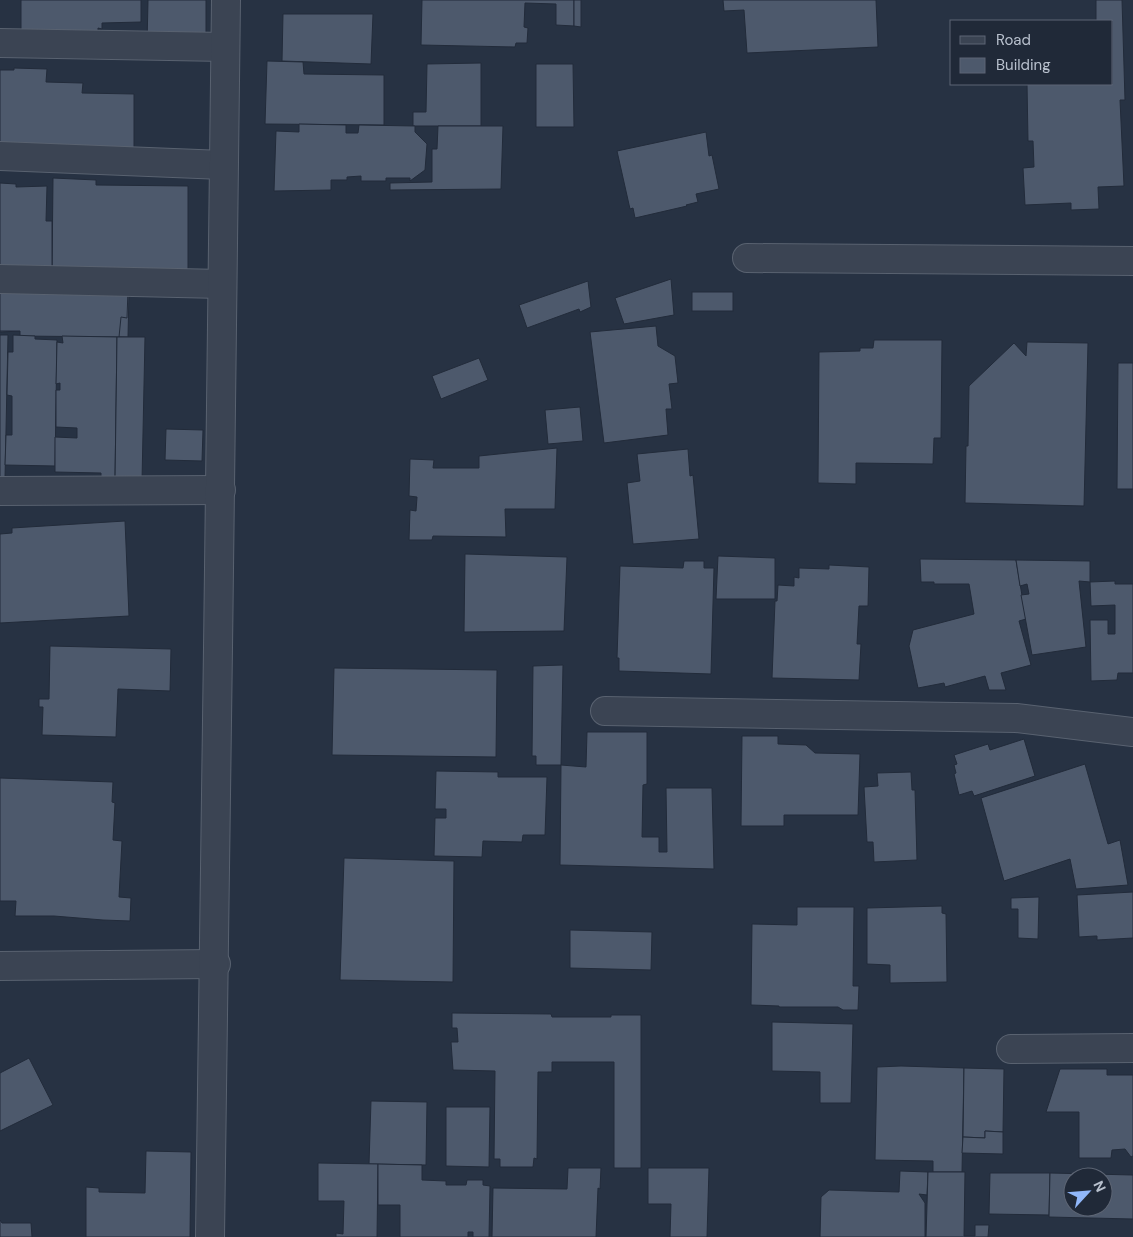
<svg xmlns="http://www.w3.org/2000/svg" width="1133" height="1237" viewBox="0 0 1133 1237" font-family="'DM Sans',sans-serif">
	<rect width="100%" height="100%" fill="#273243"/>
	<!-- building -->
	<g fill="#4d596c" stroke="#222b3a" fill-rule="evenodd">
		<polygon points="21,0 141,0 141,22 102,23 102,29 98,28 98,42 21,41"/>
		<polygon points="148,0 206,0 206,46 147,45"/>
		<polygon points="422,0 574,0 574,26 556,25 556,4 525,3 524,27 528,28 527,43 516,43 515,47 421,45"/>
		<polygon points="574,0 581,0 581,27 574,26"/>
		<polygon points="723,0 876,0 878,47 747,53 744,10 724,11"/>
		<polygon points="1096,0 1122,0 1125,100 1120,100 1124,186 1098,187 1099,209 1071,210 1071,203 1025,205 1023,168 1034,167 1033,141 1028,141 1027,84 1112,84 1112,21 1096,21"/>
		<polygon points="283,14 373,14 371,64 282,61"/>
		<polygon points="267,61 303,62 304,74 384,75 384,125 265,124"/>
		<polygon points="481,63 481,126 413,126 413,112 426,112 427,64"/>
		<polygon points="536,64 573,64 574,127 536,127"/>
		<polygon points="14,68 47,69 46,82 81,83 83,83 82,93 134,94 134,151 63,151 63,145 6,144 0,148 0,70 14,70"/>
		<polygon points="299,124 346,125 346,133 358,133 359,125 415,126 415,132 427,144 425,170 410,181 410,178 386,178 386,181 361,181 361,176 347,177 347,180 331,180 331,190 274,191 276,131 299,132"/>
		<polygon points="438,126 503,126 501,189 390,190 390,183 432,182 432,149 437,149"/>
		<polygon points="706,132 709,156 712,155 719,189 696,194 698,202 686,205 687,206 635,218 633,208 630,209 617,151"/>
		<polygon points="53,178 96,180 96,185 188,186 188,271 52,272"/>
		<polygon points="0,183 16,184 16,187 47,186 46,221 52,221 52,272 0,271"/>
		<polygon points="671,279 674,315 624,324 615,298"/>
		<polygon points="588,281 591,307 580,312 579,309 527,328 519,305"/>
		<polygon points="0,283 129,291 128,337 62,336 64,329 60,328 59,336 28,335 28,327 22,327 21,331 0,332"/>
		<polygon points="0,283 128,290 127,318 121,317 119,337 20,336 20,331 0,331"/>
		<rect x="692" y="292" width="41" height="19"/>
		<polygon points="656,326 658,346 675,356 678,383 669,384 672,409 666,409 668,435 604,443 590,332"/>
		<polygon points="0,335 8,335 5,478 0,483"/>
		<polygon points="13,335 35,336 35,339 57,340 55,466 5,465 6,435 12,435 12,396 7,395 8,352 13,352"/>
		<polygon points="62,336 117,337 115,480 101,480 101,473 55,472 55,437 77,438 77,428 56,427 56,390 60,390 60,383 56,384 57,342 63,343"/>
		<polygon points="117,337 145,337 142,481 115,480"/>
		<polygon points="874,340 942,340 941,438 934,438 933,464 856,463 856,484 818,483 819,352 860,351 860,348 873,348"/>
		<polygon points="1027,342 1088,343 1084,506 965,503 966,446 968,446 969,386 1014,343 1026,356"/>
		<polygon points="479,358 488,380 441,399 432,376"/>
		<polygon points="1118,363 1133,363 1133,489 1117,489"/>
		<polygon points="580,407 583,441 548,444 545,410"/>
		<polygon points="166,429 203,430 202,461 165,460"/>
		<polygon points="557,448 555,509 505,509 506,537 433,536 432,540 409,540 410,510 416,511 417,497 409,496 410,459 434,460 433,468 479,468 479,456"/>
		<polygon points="688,449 690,476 693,475 699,539 633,544 627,483 640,481 637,454"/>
		<polygon points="125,521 129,616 0,623 0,534 12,533 12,528"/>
		<polygon points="465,554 567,557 564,631 464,632"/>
		<polygon points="718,556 775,558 775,599 716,599"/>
		<polygon points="920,559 1016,560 1026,619 1019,621 1031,665 1001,673 1006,690 989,690 985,676 945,687 944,683 918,688 909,646 913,630 974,614 969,584 934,584 934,582 921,582"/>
		<polygon points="1016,560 1090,561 1090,582 1079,581 1086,647 1032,655 1021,595 1029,594 1027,584 1020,586"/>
		<polygon points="684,561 704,561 704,568 714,568 711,674 619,671 619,658 617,658 620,566 683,568"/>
		<polygon points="829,565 869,567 868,606 859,606 857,644 861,644 859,680 772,678 775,601 777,601 778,585 794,586 794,577 799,578 799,568 829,569"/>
		<polygon points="1115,581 1115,584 1133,584 1133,673 1118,673 1117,680 1091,681 1090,620 1108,620 1108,634 1115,634 1115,605 1091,606 1090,582"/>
		<polygon points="50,646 171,649 170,691 118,689 116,737 42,735 43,707 39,707 39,699 49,699"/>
		<polygon points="563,665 561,765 536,765 536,756 532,756 533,666"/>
		<polygon points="334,668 497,670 496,757 332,755"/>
		<polygon points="587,732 647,732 647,784 643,785 642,837 659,837 659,852 667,852 666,788 712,788 714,869 560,865 561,765 586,767"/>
		<polygon points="742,736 778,736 778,744 806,745 815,753 860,754 858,815 784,815 784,826 741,826"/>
		<polygon points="1024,739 1035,776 974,796 972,791 959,795 954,774 956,773 954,765 957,764 954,755 988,744 990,750"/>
		<polygon points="1085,764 1108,844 1120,840 1128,885 1076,889 1070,859 1004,881 981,798"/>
		<polygon points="436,771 498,772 498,777 547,777 545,835 523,835 522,842 483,841 482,857 434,856 435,818 446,818 446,809 435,809"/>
		<polygon points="911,772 912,790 915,790 917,860 874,862 873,842 867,842 864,787 878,786 877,773"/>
		<polygon points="0,778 113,782 112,802 115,803 113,840 122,841 119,897 131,898 130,921 103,920 54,916 15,916 16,901 0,901"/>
		<polygon points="344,858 454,861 453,982 340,980"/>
		<polygon points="1133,892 1133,938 1097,940 1097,936 1095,936 1079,937 1077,895"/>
		<polygon points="1039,897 1038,939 1018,938 1018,909 1011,909 1011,898"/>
		<polygon points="942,906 942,913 946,914 947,982 890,983 890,965 867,964 867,908"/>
		<polygon points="797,907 854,907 853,986 859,986 858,1010 843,1010 838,1007 779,1007 779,1006 751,1005 752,924 797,925"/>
		<polygon points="570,930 652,932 651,970 570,968"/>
		<polygon points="452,1013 551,1014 552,1017 611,1017 611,1015 641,1015 641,1168 614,1168 614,1062 552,1062 552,1072 538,1072 537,1159 534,1158 533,1167 500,1167 500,1159 494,1159 495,1071 453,1070 451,1042 458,1042 457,1028 452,1028"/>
		<polygon points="772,1022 853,1024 851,1103 820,1103 820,1072 772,1071"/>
		<polygon points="29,1058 53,1105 0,1131 0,1073"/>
		<polygon points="901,1066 964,1068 962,1172 933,1172 933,1161 875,1160 877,1067"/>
		<polygon points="964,1068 1004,1069 1003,1132 985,1131 985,1138 963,1137"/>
		<polygon points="1060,1069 1107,1069 1107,1075 1133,1075 1133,1156 1131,1157 1125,1149 1112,1150 1111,1158 1079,1158 1079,1112 1046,1112"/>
		<polygon points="371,1101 427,1102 426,1165 369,1164"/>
		<polygon points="446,1107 490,1107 489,1167 446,1166"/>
		<polygon points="985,1131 1003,1132 1003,1154 962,1153 963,1137 985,1138"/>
		<polygon points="146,1151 191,1152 190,1237 86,1237 86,1187 99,1188 99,1192 145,1193"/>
		<polygon points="318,1163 378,1164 377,1237 336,1237 336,1233 343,1234 344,1201 318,1201"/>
		<polygon points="378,1164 422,1165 422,1180 446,1181 446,1185 466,1185 467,1180 483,1180 483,1185 490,1186 489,1237 473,1237 473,1232 468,1232 468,1237 400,1237 400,1205 378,1205"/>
		<polygon points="568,1168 601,1168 600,1189 598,1188 596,1237 492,1237 493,1188 567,1189"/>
		<polygon points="648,1168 709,1168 707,1237 670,1237 671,1204 648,1204"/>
		<polygon points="900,1171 928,1172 927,1195 919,1194 925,1203 925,1237 820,1237 821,1197 829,1190 899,1192"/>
		<polygon points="928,1172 965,1172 964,1236 975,1236 975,1225 989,1225 988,1237 926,1237"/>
		<polygon points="990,1173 1050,1173 1049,1215 989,1214"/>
		<path d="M1050 1173 1133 1175V1219L1049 1217ZM1073 1177H1103V1207H1073Z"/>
		<polygon points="0,1220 2,1223 31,1223 32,1237 0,1237"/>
	</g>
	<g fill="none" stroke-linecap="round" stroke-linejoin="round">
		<defs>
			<g id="minor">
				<polyline points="0,43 225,47"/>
				<polyline points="0,156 223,165"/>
				<polyline points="747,258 1133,261"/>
				<polyline points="0,279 222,284"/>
				<polyline points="0,491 221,490"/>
				<polyline points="605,711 1016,718 1133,732"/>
				<polyline points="0,966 216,964"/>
				<polyline points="1011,1049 1133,1048"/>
				<path d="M210 1237C219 825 218 412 226 0"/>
			</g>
		</defs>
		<!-- minor casing -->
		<use href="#minor" stroke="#596270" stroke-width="30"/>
		<!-- minor -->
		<use href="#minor" stroke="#3b4453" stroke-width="28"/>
	</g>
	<!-- legend -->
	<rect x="950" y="20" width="162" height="65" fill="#202938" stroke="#5d6574"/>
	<rect x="960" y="36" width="25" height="8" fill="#3b4453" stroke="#5d6574"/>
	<text x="996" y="45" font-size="15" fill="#b8c0cd">Road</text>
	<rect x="960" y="58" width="25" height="15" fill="#4d596c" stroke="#5d6574"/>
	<text x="996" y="70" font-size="15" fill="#b8c0cd">Building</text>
	<!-- north arrow -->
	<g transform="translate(1088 1192) rotate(64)"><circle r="24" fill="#202938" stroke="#5d6574"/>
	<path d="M0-4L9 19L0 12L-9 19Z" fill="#90b7fa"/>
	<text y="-8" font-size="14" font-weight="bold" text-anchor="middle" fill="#b8c0cd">N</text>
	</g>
</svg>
